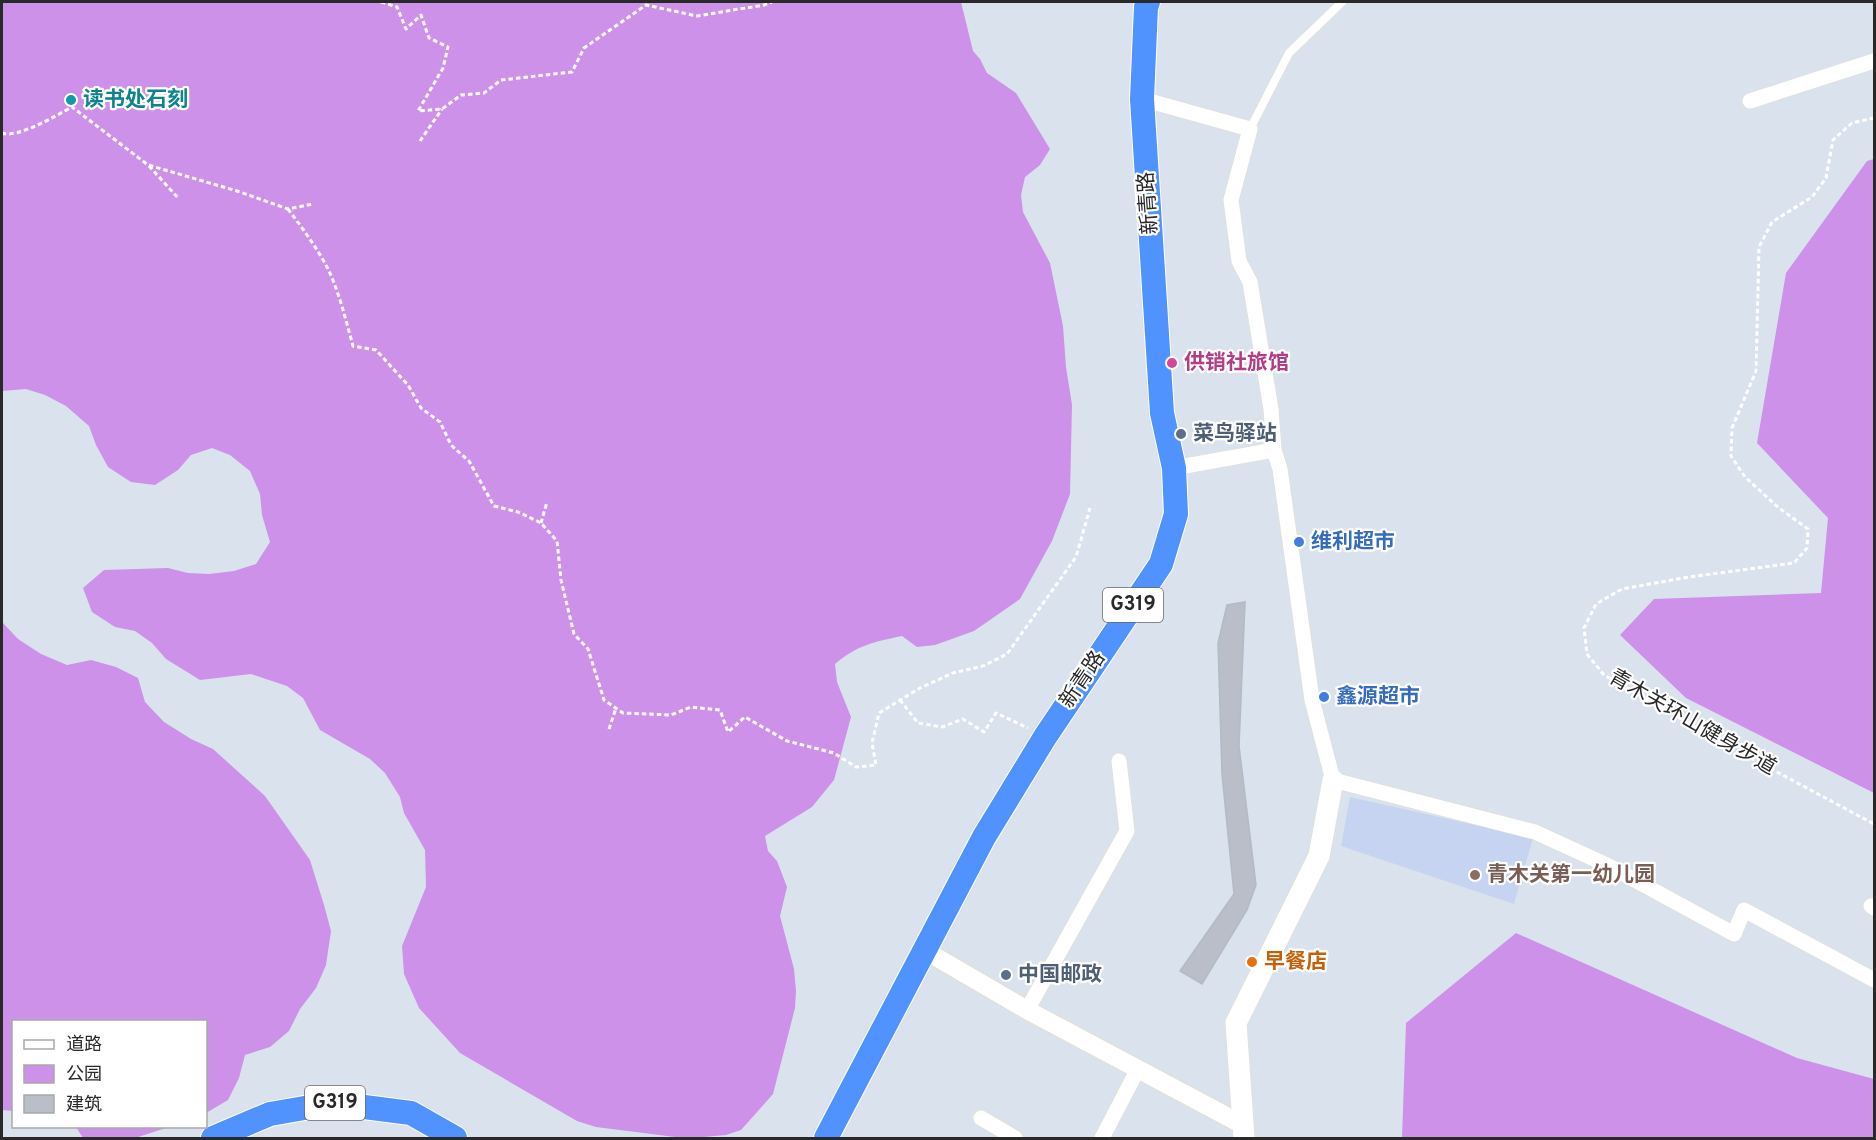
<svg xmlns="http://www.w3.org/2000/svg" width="1876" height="1140" viewBox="0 0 1876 1140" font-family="Overpass,'Noto Sans SC',sans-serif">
	<rect width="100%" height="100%" fill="#dae2ed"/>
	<!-- education -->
	<polygon fill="#c7d4f1" points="1350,797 1533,838 1514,904 1341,846"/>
	<!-- green -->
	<g fill="#cd91e9">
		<path d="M2 2H961L973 51 980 59 987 73 1016 93 1050 149 1040 165 1025 177 1021 195 1023 212 1050 263 1063 326 1066 367 1072 405 1070 494 1052 541 1020 599 974 631 935 645 917 647 902 636C873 642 858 645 835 664L837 682 851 717 834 780 812 807 765 836 768 851 777 861 787 887 780 916 794 969 796 991 795 1008 773 1094 741 1130 726 1135 692 1138 675 1137 596 1127 577 1121 460 1053 419 1008 404 974 402 946 426 887 425 850 404 813 400 797 385 773 370 759 320 730 303 698 287 686 251 674 200 680 166 659 152 643 135 631 115 627 92 612 83 588 104 570 168 568 188 573 209 574 234 571 256 564 270 542 262 515 260 494 250 471 230 455 212 448 191 455 178 470 155 485 131 482 108 467 96 445 89 426 66 406 45 395 26 389 2 391Z"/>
		<polygon points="1874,159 1874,793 1686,698 1620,635 1654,599 1821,593 1828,518 1757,443 1786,273 1867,161"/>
		<polygon points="2,622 18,639 41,654 67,665 91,660 116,667 138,678 145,702 164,722 191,739 213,749 265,796 310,860 324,905 331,931 326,965 316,988 300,1009 289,1031 270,1047 245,1055 239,1078 228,1100 206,1113 206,1022 14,1022 13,1111 2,1110"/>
		<polygon points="1516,933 1797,1058 1874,1079 1874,1138 1402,1138 1406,1023"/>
		<polygon points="76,1127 169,1127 135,1138 83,1138"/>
	</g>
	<!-- building -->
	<polygon fill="#b9bec8" stroke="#b3bac8" stroke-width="1.5" points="1245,602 1239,746 1256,885 1247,910 1202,984 1180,971 1234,894 1222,774 1218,643 1227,605"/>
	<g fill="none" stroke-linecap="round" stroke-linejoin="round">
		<defs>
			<polyline id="service" points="1250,129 1289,53 1342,2"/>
			<g id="minor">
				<polyline points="1142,99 1250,129 1231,200 1239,261 1250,282 1271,409 1274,450 1280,469 1312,700 1333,780 1535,832 1607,865 1734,934 1744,910 1874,980"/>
				<polyline points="1750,101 1874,61"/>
				<polyline points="1174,468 1274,450"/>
				<polyline points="1871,906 1874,908"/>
				<polyline points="1027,1010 1127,831 1119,761"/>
				<polyline points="981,1118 1015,1138"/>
				<polyline points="1102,1138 1138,1069"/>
			</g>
			<polyline id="tertiary" points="924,950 1027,1010 1243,1125"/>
			<polyline id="secondary" points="1244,1138 1236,1023 1319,856 1333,780"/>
			<g id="trunk">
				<polyline points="213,1138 270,1114 333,1103 411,1113 455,1138"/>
				<polyline points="826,1138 984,837 1045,737 1161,564 1176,514 1174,468 1162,413 1142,99 1146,7 1148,2"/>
			</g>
		</defs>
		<!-- service casing -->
		<use href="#service" stroke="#e4e0cf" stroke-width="9"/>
		<!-- minor casing -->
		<use href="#minor" stroke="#e4e0cf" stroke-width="16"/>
		<!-- tertiary casing -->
		<use href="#tertiary" stroke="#e4e0cf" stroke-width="20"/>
		<!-- secondary casing -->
		<use href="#secondary" stroke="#e4e0cf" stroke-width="22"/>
		<!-- trunk casing -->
		<use href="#trunk" stroke="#fff" stroke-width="26"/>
		<!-- path -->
		<g stroke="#fff" stroke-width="3" stroke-dasharray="4.5 3" stroke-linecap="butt">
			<polyline points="381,2 397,7 406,29 421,15 429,38 448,47 443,68 418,111 442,109 461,95 484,93 501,80 572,72 584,48 646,5 697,16 764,5 772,2"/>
			<polyline points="1874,118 1852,123 1833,140 1826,178 1812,197 1772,222 1759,247 1756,371 1732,428 1731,456 1745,477 1779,508 1808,529 1807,548 1794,563 1689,577 1622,589 1596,604 1584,628 1587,654 1604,675 1736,750 1874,824"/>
			<path d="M2 133C17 139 57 115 72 107L148 165 237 191 288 209 313 204"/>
			<polyline points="420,141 442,109"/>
			<polyline points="149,166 179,199"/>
			<path d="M288 209C303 229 318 249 329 271 340 295 346 321 353 346L376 350 408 385 421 408 440 422 451 445 469 461 494 506 518 512 541 523 557 541 561 580 574 634 588 649 604 700 623 713 671 715 691 707 720 710 728 732 745 717 787 741 834 753 856 767 876 765 872 743 879 713 920 688 953 673 983 666 1007 654 1076 557 1090 508"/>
			<polyline points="541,523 547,502"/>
			<polyline points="900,700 918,723 942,727 963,719 984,732 996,713 1028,728"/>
			<polyline points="609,729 616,708"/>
		</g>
		<!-- service -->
		<use href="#service" stroke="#fff" stroke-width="8"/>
		<!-- minor -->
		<use href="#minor" stroke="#fff" stroke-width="15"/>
		<!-- tertiary -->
		<use href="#tertiary" stroke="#fff" stroke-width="18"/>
		<!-- secondary -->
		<use href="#secondary" stroke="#fff" stroke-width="21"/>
		<!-- trunk -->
		<use href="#trunk" stroke="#5092fe" stroke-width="24"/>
	</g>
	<!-- markers -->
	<circle fill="#0f9aa8" stroke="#fff" stroke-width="2" cx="71" cy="100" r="6"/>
	<circle fill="#d1479c" stroke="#fff" stroke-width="2" cx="1172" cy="363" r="6"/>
	<g fill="#5c6f8a" stroke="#fff" stroke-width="2">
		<circle cx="1181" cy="434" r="6"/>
		<circle cx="1006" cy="975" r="6"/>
	</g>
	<g fill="#3f7fe0" stroke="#fff" stroke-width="2">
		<circle cx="1299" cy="542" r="6"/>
		<circle cx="1324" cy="697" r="6"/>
	</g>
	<circle fill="#8d6e63" stroke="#fff" stroke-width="2" cx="1475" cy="875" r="6"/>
	<circle fill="#e8710a" stroke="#fff" stroke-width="2" cx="1252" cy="962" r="6"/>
	<g text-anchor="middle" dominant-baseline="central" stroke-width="4.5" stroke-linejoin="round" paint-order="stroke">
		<!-- shield labels -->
		<g fill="#fff" stroke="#696969" stroke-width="1.5">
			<rect x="1103" y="588" width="60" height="34" rx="4.5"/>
			<rect x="305" y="1086" width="60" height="34" rx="4.5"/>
		</g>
		<g font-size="20" font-weight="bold" fill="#292929">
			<text x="1133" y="605">G319</text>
			<text x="335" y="1103">G319</text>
		</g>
		<!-- culture labels -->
		<g font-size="21" font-weight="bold" fill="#0d838f" stroke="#fff" text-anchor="start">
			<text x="83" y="100">读书处石刻</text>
		</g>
		<!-- street labels -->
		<g font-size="21" fill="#292929" stroke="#fff">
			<text transform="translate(1149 203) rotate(-94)">新青路</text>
			<text transform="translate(1083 680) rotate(-56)">新青路</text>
			<text transform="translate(1692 723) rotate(30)">青木关环山健身步道</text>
		</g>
		<!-- hotel labels -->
		<g font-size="21" font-weight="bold" fill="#b23c85" stroke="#fff" text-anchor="start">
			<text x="1184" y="363">供销社旅馆</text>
		</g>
		<!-- service labels -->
		<g font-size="21" font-weight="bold" fill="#4e5e75" stroke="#fff" text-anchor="start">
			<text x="1193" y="434">菜鸟驿站</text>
			<text x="1018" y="975">中国邮政</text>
		</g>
		<!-- shop labels -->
		<g font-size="21" font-weight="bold" fill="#366cbe" stroke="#fff" text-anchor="start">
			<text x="1311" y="542">维利超市</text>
			<text x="1336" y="697">鑫源超市</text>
		</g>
		<!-- education labels -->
		<g font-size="21" font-weight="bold" fill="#785e54" stroke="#fff" text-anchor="start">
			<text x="1487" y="875">青木关第一幼儿园</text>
		</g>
		<!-- food labels -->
		<g font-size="21" font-weight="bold" fill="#c56008" stroke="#fff" text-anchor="start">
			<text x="1264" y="962">早餐店</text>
		</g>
	</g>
	<!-- border -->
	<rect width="1876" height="1140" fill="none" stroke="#292929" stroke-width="6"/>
	<!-- legend -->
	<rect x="12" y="1020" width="195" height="108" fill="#ffffff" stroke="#a9a9a9" stroke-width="1.5"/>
	<rect x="24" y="1040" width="30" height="9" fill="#ffffff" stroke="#a9a9a9" stroke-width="1.5"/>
	<text x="66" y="1050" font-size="18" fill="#292929">道路</text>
	<rect x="24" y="1065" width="30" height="18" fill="#cd91e9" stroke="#a9a9a9" stroke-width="1.5"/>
	<text x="66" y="1080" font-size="18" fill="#292929">公园</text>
	<rect x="24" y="1095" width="30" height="18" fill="#b9bec8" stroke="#a9a9a9" stroke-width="1.5"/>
	<text x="66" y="1110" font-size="18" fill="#292929">建筑</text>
</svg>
